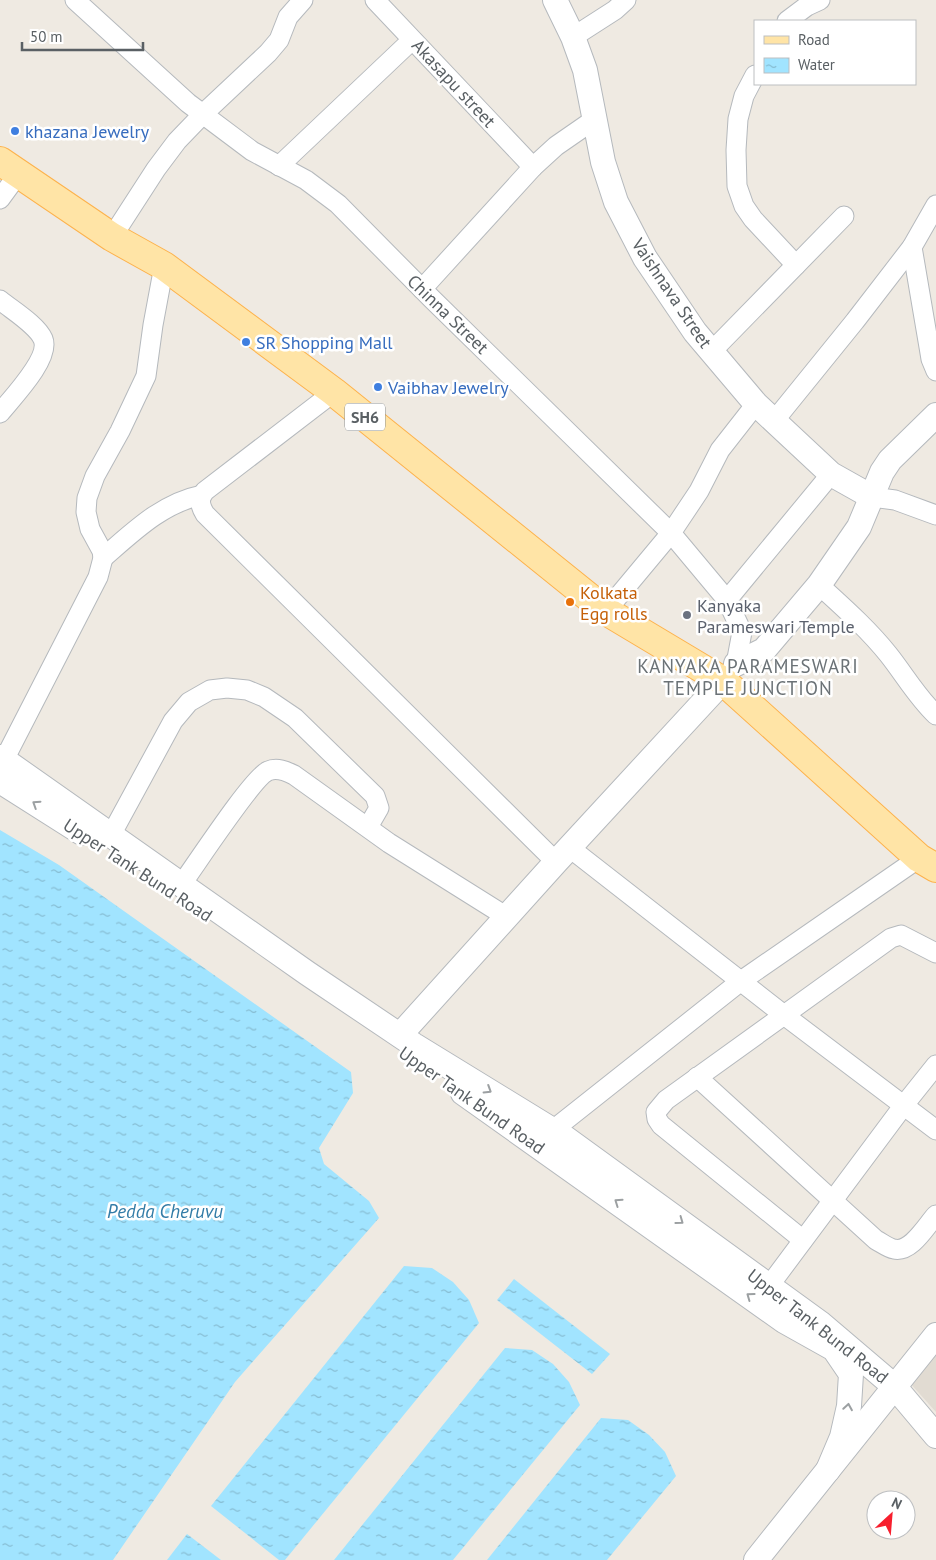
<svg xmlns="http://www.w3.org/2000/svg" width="936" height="1560" viewBox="0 0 936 1560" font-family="'PT Sans',sans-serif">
	<defs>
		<pattern id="water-ripples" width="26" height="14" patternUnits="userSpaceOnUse" patternTransform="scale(1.25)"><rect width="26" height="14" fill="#a1e4ff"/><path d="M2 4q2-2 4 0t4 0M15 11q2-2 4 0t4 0" fill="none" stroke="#86bcd2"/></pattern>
	</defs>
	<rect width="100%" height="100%" fill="#efeae2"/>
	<!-- education -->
	<polygon fill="#e1dbd2" points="936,1353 936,1412 910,1383"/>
	<!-- water -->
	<g fill="url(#water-ripples)">
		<polygon points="0,830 59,865 351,1072 353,1093 319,1148 324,1164 369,1201 379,1218 235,1382 113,1560 0,1560"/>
		<polygon points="404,1266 432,1268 453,1282 469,1300 479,1323 285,1560 279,1560 211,1506"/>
		<polygon points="514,1279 610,1354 592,1374 497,1300"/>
		<polygon points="505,1348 532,1350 553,1364 569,1382 580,1405 453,1560 334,1560"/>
		<polygon points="601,1418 628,1420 649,1435 665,1452 676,1476 607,1560 487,1560"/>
		<polygon points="187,1534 221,1560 167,1560"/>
	</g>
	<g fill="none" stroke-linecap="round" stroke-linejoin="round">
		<defs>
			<g id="minor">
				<polyline points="75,0 188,103 252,151 306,180 338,204 432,299 671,533 727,600 742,632 736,664 730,672"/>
				<polyline points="375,0 533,167"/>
				<polyline points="787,21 807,6 820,0"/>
				<polyline points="573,37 615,10 626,0"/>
				<polyline points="755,75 744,96 738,119 736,150 737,186 744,206 753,219 796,265"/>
				<polyline points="279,166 412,40"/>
				<polyline points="0,199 19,173"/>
				<polyline points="112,237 156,169 177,141 203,114 268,53 279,40 288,17 303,0"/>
				<polyline points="912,247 929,347 931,359 936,371"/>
				<polyline points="422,289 533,167 556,146 595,119"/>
				<path d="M0 300C12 310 37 325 43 339 51 358 12 398 0 413"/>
				<polyline points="712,351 844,216"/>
				<path d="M334 392 205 491C198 499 200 506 205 514L556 862"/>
				<polyline points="774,421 855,321 912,247 936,205"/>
				<polyline points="872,497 895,500 936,515"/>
				<path d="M103 558C133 532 162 503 202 495"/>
				<path d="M819 585C843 607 867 628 888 654 904 674 917 697 936 715"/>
				<polyline points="727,600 831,474"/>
				<polyline points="606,611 671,533 699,491 720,450 756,404"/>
				<polyline points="4,760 98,577 103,558 102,551 90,529 86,512 87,498 95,476 120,431 146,376 153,325 164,266"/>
				<polyline points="111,835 173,721 189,702 210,690 227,688 247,690 264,697 295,718 375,796 379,808 368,827"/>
				<polyline points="570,848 784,1015 936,1130"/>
				<path d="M181 885C195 866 253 777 268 771 277 767 286 771 294 775L389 843 507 917"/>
				<path d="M697 1077 876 1240C882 1243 888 1248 894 1249 911 1253 926 1226 936 1215"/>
				<polyline points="553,1130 741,981 919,858"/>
				<polyline points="803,1240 661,1125 657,1119 656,1112 666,1100 891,938 901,935 936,953"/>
				<polyline points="769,1286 904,1105 936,1065"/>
			</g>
			<g id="tertiary">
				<polyline points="555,0 573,37 585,70 603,162 616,202 645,258 695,332 756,404 831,474 872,497"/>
				<polyline points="736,664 764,650 819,585 859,527 882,472 890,460 936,415"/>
				<polyline points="0,757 307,973 414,1045 564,1137 820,1323 894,1386 936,1436"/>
				<polyline points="0,781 82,833"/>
				<polyline points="400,1035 556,862 723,681"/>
				<polyline points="463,1093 784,1321 834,1349 851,1374 849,1406 842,1437 828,1470"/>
				<polyline points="756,1560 936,1335"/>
			</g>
			<polyline id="primary" points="0,161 112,237 164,266 334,392 606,611 723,681 919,858 936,868"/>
		</defs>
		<!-- minor casing -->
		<use href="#minor" stroke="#b5b9bd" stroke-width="21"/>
		<!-- tertiary casing -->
		<use href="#tertiary" stroke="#b5b9bd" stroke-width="26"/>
		<!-- primary casing -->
		<use href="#primary" stroke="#fdb24c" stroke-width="30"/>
		<!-- minor -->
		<use href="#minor" stroke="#fff" stroke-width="19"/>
		<!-- tertiary -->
		<use href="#tertiary" stroke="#fff" stroke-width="24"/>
		<!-- primary -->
		<use href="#primary" stroke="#ffe4a6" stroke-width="28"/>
	</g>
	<!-- one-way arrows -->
	<defs><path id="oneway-chevron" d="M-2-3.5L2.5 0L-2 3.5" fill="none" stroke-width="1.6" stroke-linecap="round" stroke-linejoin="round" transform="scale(1.25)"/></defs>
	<g stroke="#9ca0a2">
		<use href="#oneway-chevron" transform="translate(36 804) rotate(-147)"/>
		<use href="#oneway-chevron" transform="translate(488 1090) rotate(32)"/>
		<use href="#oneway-chevron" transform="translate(618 1202) rotate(-145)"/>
		<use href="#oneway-chevron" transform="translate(680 1221) rotate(36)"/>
		<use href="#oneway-chevron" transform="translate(750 1296) rotate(-144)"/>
		<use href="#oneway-chevron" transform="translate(848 1407) rotate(-81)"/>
	</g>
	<!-- markers -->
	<g fill="#3f7fe0" stroke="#fff" stroke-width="2">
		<circle cx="15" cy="131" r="5"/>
		<circle cx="246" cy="342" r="5"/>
		<circle cx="378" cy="387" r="5"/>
	</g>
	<circle fill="#e8710a" stroke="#fff" stroke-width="2" cx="570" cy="602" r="5"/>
	<circle fill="#6b7280" stroke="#fff" stroke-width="2" cx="687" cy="615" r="5"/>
	<g text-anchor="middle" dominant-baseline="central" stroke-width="5" stroke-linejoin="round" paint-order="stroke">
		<!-- shield labels -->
		<rect fill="#fff" stroke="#8c9092" stroke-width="1" x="345" y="403.5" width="40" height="27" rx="4"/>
		<g font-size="16" font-weight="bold" fill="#5a6064">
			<text x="365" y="417">SH6</text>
		</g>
		<!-- street labels -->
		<g font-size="18" fill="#5a6064" stroke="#fff">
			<text transform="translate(454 83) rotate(47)">Akasapu street</text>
			<text transform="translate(672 293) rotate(56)">Vaishnava Street</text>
			<text transform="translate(448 314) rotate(44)">Chinna Street</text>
			<text transform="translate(138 870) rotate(33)">Upper Tank Bund Road</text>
			<text transform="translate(472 1100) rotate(35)">Upper Tank Bund Road</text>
			<text transform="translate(818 1326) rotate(38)">Upper Tank Bund Road</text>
		</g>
		<!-- shop labels -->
		<g font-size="18" fill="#366cbe" stroke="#fff" text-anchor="start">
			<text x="25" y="131">khazana Jewelry</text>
			<text x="256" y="342">SR Shopping Mall</text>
			<text x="388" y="387">Vaibhav Jewelry</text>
		</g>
		<!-- food labels -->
		<g font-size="18" fill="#c56008" stroke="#fff" text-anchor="start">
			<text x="580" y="592">Kolkata<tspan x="580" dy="21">Egg rolls</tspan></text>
		</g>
		<!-- worship labels -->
		<g font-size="18" fill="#5b616d" stroke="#fff" text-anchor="start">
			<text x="697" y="605">Kanyaka<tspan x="697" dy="21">Parameswari Temple</tspan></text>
		</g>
		<!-- neighbourhood labels -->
		<g font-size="19" letter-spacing="1" fill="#6b7276" stroke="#fff">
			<text x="748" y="666">KANYAKA PARAMESWARI<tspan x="748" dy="22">TEMPLE JUNCTION</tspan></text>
		</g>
		<!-- water labels -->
		<g font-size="19" font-style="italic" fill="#327ca7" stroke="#fff">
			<text x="165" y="1211">Pedda Cheruvu</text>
		</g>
	</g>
	<!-- legend -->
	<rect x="754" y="20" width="162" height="65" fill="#ffffff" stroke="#bdbfc1"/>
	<rect x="764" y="36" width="25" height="8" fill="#ffe4a6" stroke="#bdbfc1"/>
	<text x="798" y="45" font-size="15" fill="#5a6064">Road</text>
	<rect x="764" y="58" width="25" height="15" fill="url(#water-ripples)" stroke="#bdbfc1"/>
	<text x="798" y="70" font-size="15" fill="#5a6064">Water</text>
	<!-- north arrow -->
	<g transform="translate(891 1515) rotate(26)"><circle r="24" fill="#ffffff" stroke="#bdbfc1"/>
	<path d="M0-4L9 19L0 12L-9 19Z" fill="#f71f2e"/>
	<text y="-8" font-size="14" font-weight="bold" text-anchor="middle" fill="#5a6064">N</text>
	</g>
	<!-- scale -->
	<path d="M22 42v8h121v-8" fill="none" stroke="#5a6064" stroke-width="2.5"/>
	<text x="30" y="42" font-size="15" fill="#5a6064" stroke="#ffffff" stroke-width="4" paint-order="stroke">50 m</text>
</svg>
